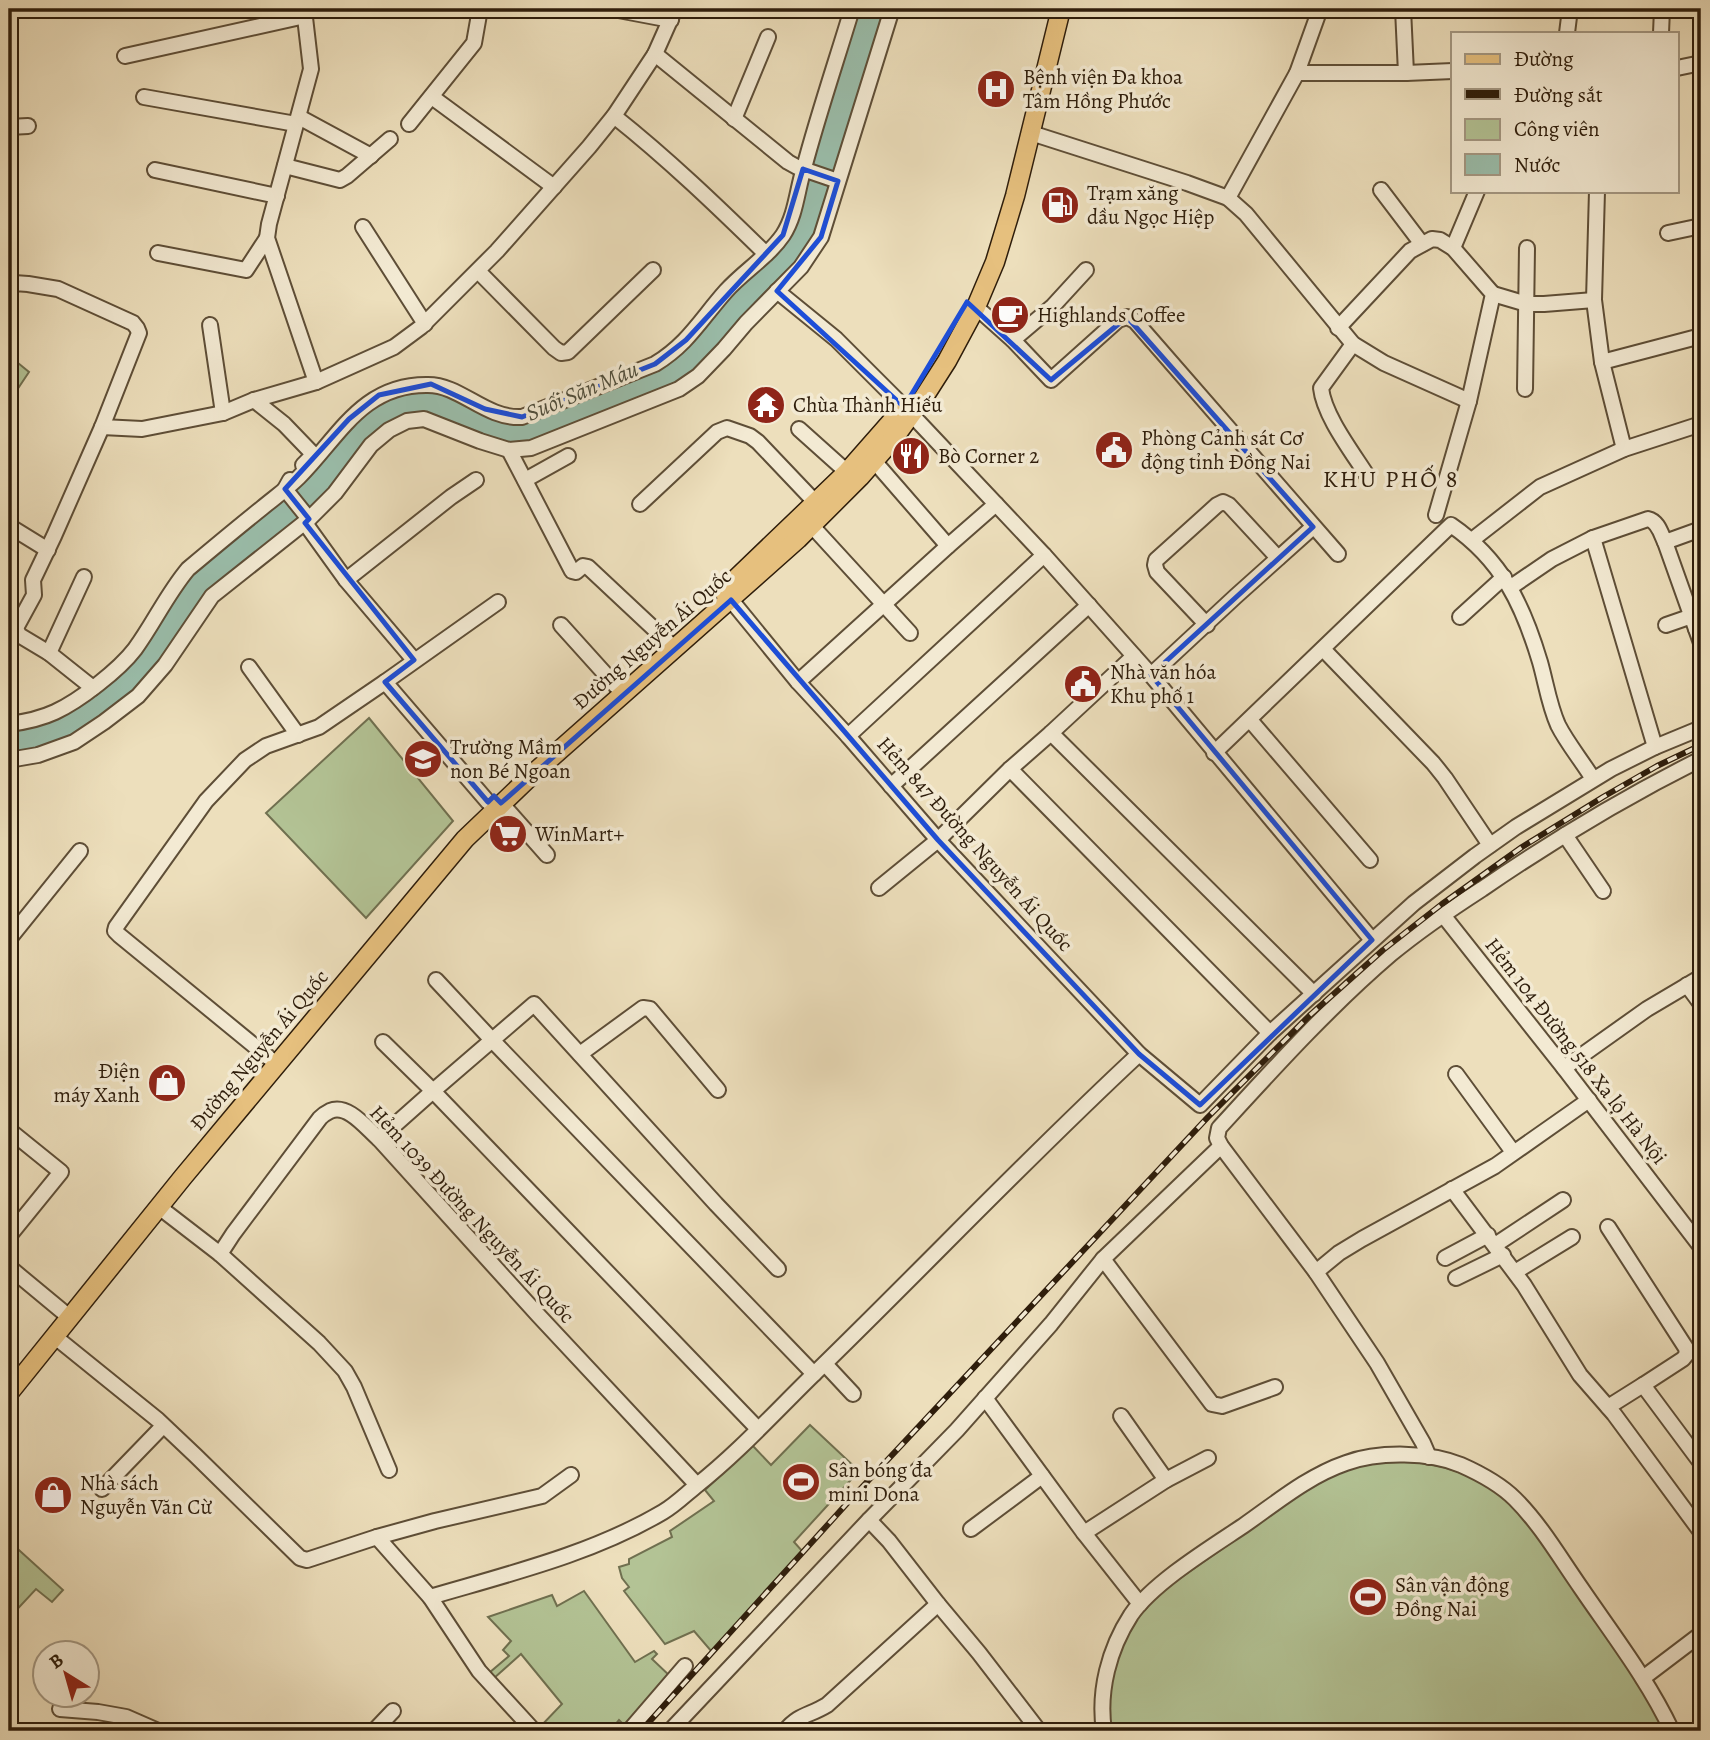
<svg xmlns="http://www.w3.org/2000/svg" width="1710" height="1740" viewBox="0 0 1710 1740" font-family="Alegreya,serif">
	<rect width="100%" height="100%" fill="#eddfbc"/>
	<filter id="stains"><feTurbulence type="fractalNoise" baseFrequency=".00286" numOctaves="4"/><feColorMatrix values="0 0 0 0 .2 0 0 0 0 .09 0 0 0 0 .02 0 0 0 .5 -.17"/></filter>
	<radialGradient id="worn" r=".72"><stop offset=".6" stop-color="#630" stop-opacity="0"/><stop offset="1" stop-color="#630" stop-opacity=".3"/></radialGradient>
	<!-- green -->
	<g fill="#b3c395" stroke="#707050" stroke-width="2">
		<polygon points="9,347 14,349 18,363 29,372 9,402"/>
		<polygon points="369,718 453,821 366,918 266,813"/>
		<polygon points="810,1425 859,1471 794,1542 803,1552 712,1652 694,1631 665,1644 624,1591 629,1587 622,1578 619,1567 629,1564 629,1559 672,1537 670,1531 714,1501 705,1490 752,1445 771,1465"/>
		<path d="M1388 1461C1432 1460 1474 1472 1508 1501 1530 1520 1546 1549 1563 1573 1587 1609 1613 1644 1637 1680 1647 1696 1656 1714 1665 1731H1111L1109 1720 1111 1676 1125 1640 1137 1619 1145 1608 1169 1586 1321 1480 1351 1468Z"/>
		<polygon points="9,1541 63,1590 52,1602 36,1589 10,1617"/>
		<polygon points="584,1591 635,1662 654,1651 657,1654 652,1659 671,1677 627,1728 619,1720 610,1731 542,1731 539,1728 562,1704 521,1654 493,1679 489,1673 509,1656 503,1650 511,1641 488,1617 552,1595 557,1606"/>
	</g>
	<!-- water -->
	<polygon fill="#9abdaa" stroke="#6f7d6a" stroke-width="2" points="856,9 888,9 817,235 798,264 722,346 677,385 531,444 509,446 406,417 332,491 223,581 162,662 136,693 72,738 9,756 9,728 96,691 179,585 351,423 382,399 430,389 509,422 659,366 728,294 787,237"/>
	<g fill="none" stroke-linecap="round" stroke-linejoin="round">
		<defs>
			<g id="minor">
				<polyline points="304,9 311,69 269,224 267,238 316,382"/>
				<polyline points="613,9 671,20"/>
				<polyline points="1403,9 1406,73"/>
				<polyline points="1425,9 1447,9"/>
				<polyline points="1567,33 1570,9"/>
				<polyline points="1661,33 1662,9"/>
				<polyline points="655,54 788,162 797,167 838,181"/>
				<polyline points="125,56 305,16"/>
				<polyline points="1677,68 1701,63"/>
				<polyline points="1297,73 1406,73 1453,71"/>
				<polyline points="144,97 296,124"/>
				<polyline points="432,97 554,187"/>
				<path d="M614 116C668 159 717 206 766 254"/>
				<polyline points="299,117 371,156"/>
				<polyline points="734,119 768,37"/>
				<polyline points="409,124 474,43 480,9"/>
				<polyline points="9,127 28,126"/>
				<polyline points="1031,133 1187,183 1228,198 1246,214 1353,344 1384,363 1469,401"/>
				<polyline points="285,166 340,180 347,176 390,139"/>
				<polyline points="155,170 277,196"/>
				<polyline points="1381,190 1422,244"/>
				<polyline points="1597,191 1594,300 1602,362 1624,449"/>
				<polyline points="1228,198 1297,73 1320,9"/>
				<polyline points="363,227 425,324"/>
				<polyline points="1668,233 1701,226"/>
				<polyline points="1453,248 1477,191"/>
				<polyline points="158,253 246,270 267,238"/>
				<polyline points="478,271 554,348 561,353 568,352 653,270"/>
				<polyline points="9,290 14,283 28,284 58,289 133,323 137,328 139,333 102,427 54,536 33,580 34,595 16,628 19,635 49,653 93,688"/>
				<polyline points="777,291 836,339 904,407"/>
				<polyline points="1493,294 1527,304 1544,304 1594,300"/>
				<polyline points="976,307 1013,340 1051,380 1118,320 1127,317 1135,321 1338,554"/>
				<polyline points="210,325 223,413"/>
				<polyline points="1338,328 1410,251 1432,239 1440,240 1453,248 1493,294 1469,401 1436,515"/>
				<polyline points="1013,340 1053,306 1086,270"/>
				<path d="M1353 344 1321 388C1324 416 1353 453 1368 477"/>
				<polyline points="1602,362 1701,336"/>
				<polyline points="1525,389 1527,248"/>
				<polyline points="254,400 284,424 311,452 311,457 303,465"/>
				<polyline points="912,415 1044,555 1151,675 1372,940"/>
				<polyline points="102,427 142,429 223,413 254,400 316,382 394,347 421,327 497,251 589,147 614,116 655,54 675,9"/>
				<polyline points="799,429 847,472"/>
				<polyline points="509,450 572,571 576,572 583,566 588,567 667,641"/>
				<polyline points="875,462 948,546"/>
				<polyline points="290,480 285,489 309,519"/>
				<polyline points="525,480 568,456"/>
				<polyline points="640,504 717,432 727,428 750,436 758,442 816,503"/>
				<polyline points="305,523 346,580 414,660"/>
				<polyline points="9,526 48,550"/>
				<polyline points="812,526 910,633"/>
				<polyline points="1593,538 1655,747"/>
				<polyline points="1472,540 1540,487 1624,449 1701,424"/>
				<polyline points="1665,542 1696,629 1701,627"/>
				<polyline points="346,580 451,497 476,480"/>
				<path d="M1511 587 1552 559 1593 538 1648 519C1658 521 1661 534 1665 542L1701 529"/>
				<polyline points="731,600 798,682 848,736 938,840 1139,1054 1200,1105 1270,1033 1414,903 1475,856 1516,827 1611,769 1655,747 1701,728"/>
				<polyline points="1460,617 1504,577"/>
				<polyline points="561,625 616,686"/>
				<polyline points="1207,625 1157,572 1155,565 1156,560 1217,505 1223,502 1229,505 1278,558"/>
				<polyline points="1666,625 1692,616"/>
				<polyline points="1696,629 1701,643"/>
				<polyline points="1323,649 1433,763 1445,778 1490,845"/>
				<polyline points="49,653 84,577"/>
				<polyline points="249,667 298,735"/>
				<polyline points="1151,675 1236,596 1313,527"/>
				<polyline points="385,682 498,602"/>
				<polyline points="798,682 948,546 996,504"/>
				<polyline points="1250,720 1370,860"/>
				<path d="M9 724C25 722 40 719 55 712 79 701 119 670 135 649 154 623 167 594 188 569 213 548 237 528 262 508 274 498 288 488 299 477 339 437 362 384 428 385 461 385 485 419 522 417L655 364C688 344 701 319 726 291 744 271 768 257 783 235 796 215 797 190 804 168 818 115 836 62 852 9"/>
				<polyline points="1051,733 1314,994"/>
				<polyline points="848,736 1044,555"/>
				<path d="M1214 753 1451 525C1502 560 1523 605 1540 662 1546 683 1549 705 1558 725 1567 743 1582 761 1593 779"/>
				<polyline points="9,760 38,755 74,742 104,722 138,696 165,665 212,596 309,519 335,493 371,445 389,430 407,421 424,419 480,441 509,450 531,448 679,389 698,376 724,349 746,323 801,267 821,237 892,9"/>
				<polyline points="1010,769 1270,1033"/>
				<polyline points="891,786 1089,605"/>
				<polyline points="501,803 547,855"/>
				<polyline points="1565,835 1603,891"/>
				<polyline points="879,888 938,840 1010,769 1051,733 1134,656"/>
				<polyline points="1443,915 1564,1068 1701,1247"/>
				<polyline points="9,939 80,851"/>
				<polyline points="436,980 492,1040 814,1374"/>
				<polyline points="1687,985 1701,1004"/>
				<polyline points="383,1042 433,1091 758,1429"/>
				<polyline points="580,1054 643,1008 650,1009 718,1090"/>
				<polyline points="268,1057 119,935 115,931 116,927 206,801 245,760 266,746 319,727 385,682 488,802"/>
				<polyline points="1564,1068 1647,1009 1701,977"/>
				<polyline points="1456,1074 1513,1152"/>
				<polyline points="9,1130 61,1172 9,1236"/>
				<polyline points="379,1139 433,1091 534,1004 716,1204 778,1269"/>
				<polyline points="1452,1189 1524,1285 1580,1375 1614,1414 1701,1532"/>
				<path d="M159 1207 220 1254 233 1234 320 1118C323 1115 326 1113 330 1111 348 1103 367 1129 379 1139L539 1316 697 1485"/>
				<polyline points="1608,1227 1686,1348 1687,1354 1683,1359 1643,1385 1701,1463"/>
				<polyline points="1495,1245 1563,1200"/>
				<polyline points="220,1254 319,1343 345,1371 354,1387 389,1470"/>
				<polyline points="1445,1258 1488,1235"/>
				<polyline points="1103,1259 1212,1404 1222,1406 1275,1387"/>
				<polyline points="9,1267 62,1311"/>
				<polyline points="1316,1272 1339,1253 1362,1239 1495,1166 1589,1100"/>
				<polyline points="1515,1272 1572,1237"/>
				<polyline points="1456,1278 1503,1255"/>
				<polyline points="54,1336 158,1420 196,1456 300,1558 307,1560 377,1537 435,1521 542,1496 571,1475"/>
				<polyline points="825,1364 853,1394"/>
				<polyline points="985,1398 1084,1533 1140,1604"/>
				<polyline points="1608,1407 1643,1385"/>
				<polyline points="1121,1416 1166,1480"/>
				<path d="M1429 1457 1423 1443 1377 1363 1316 1272 1221 1146 1217 1138 1219 1128C1274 1068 1329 1007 1391 954 1420 930 1451 909 1482 889 1552 841 1625 797 1701 759"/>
				<polyline points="102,1489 163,1426"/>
				<polyline points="869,1520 889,1541 938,1604 979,1653 1039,1731"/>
				<polyline points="971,1529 1042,1476"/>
				<polyline points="1084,1533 1166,1480 1208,1458"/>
				<polyline points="377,1537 430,1597 479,1671 534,1731"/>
				<path d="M430 1597C508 1574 592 1554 663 1512 675 1505 685 1495 696 1486 739 1452 776 1411 815 1373 924 1267 1028 1157 1139 1054"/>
				<polyline points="1643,1678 1701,1634"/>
				<polyline points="60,1709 98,1712 126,1717 158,1731"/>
				<polyline points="374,1731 393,1711"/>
				<polyline points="629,1731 685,1666"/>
				<polyline points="670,1731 869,1520 957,1430 1051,1324 1103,1259 1221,1146"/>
				<path d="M785 1731C799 1714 809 1716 827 1705L938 1604"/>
				<path d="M1104 1731C1098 1691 1109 1649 1131 1615 1153 1583 1210 1548 1243 1526 1276 1503 1308 1476 1346 1463 1379 1451 1430 1452 1461 1465 1479 1473 1501 1485 1515 1499 1541 1525 1560 1558 1581 1588 1613 1635 1648 1680 1672 1731"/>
			</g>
			<g id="major">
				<polyline points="723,591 847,472 898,414"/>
				<polyline points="9,1393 183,1177 465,839 535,772 798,539 860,477 894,438 924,397 947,361 976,307 995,262 1015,196 1061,9"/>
			</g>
		</defs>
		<!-- minor casing -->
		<use href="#minor" stroke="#5e4e37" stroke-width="18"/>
		<!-- major casing -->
		<use href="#major" stroke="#2e1d0b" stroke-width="21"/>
		<!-- minor -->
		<use href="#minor" stroke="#f3ead3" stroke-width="14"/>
		<!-- major -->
		<use href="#major" stroke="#e6c07e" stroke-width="18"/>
		<defs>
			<polyline id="rail" points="641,1731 851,1499 1208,1117 1309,1016 1383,950 1442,904 1522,847 1603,797 1657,766 1701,745"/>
		</defs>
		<!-- rail casing -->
		<use href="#rail" stroke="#2e1d0b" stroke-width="6"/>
		<!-- rail -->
		<use href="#rail" stroke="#f3ead3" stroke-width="3.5" stroke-dasharray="10" stroke-linecap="butt"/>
	</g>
	<!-- marked area -->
	<path fill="none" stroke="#1d4ed8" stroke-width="5" stroke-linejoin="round" d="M803 169 838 181 821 237 777 291 904 407 967 302 1051 380 1127 317 1313 527 1151 675 1372 940 1200 1105 1139 1054 938 840 731 600 501 803 494 796 488 802 385 682 414 660 305 523 309 519 285 489 349 419 379 395 431 384 485 409 522 417 655 364 686 340 783 235Z"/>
	<!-- icons -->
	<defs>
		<symbol id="hospital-disc" viewBox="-11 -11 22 22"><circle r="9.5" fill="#8f2418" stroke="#f3ead3"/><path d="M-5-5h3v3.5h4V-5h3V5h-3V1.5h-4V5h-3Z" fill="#fff"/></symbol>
		<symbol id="fuel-disc" viewBox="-11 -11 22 22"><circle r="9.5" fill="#8f2418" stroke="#f3ead3"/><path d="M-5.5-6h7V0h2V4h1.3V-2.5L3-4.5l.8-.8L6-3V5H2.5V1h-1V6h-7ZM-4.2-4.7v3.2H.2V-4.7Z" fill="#fff"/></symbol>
		<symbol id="cafe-disc" viewBox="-11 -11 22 22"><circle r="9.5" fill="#8f2418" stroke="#f3ead3"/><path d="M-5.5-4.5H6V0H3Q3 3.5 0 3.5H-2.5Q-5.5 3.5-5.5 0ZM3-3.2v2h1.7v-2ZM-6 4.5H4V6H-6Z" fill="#fff"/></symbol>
		<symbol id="temple-disc" viewBox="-11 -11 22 22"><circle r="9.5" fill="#8f2418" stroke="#f3ead3"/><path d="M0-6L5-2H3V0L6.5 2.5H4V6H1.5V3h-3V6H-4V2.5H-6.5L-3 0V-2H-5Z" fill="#fff"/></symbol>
		<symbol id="civic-disc" viewBox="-11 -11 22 22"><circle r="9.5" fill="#8f2418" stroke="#f3ead3"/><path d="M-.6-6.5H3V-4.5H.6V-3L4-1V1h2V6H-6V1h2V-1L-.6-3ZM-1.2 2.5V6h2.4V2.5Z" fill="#fff"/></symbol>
		<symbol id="restaurant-disc" viewBox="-11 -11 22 22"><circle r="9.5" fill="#8f2418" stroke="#f3ead3"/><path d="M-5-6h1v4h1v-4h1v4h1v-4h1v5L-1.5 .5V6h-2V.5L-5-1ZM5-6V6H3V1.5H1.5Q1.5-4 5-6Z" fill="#fff"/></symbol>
		<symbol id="school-disc" viewBox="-11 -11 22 22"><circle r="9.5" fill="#8f2418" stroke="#f3ead3"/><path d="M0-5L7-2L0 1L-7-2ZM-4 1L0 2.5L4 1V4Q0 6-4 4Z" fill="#fff"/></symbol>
		<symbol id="supermarket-disc" viewBox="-11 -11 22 22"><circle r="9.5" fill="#8f2418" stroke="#f3ead3"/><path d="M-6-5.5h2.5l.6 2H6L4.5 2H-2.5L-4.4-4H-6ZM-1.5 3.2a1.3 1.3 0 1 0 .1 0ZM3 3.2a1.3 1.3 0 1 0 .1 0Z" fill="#fff"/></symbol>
		<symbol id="shop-disc" viewBox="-11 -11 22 22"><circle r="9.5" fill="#8f2418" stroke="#f3ead3"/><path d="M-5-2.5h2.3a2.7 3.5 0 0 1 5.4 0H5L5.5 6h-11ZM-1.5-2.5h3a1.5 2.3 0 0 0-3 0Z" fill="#fff"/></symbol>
		<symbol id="stadium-disc" viewBox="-11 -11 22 22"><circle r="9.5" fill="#8f2418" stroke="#f3ead3"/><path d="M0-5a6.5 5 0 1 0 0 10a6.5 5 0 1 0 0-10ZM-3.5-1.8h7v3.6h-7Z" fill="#fff"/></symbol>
	</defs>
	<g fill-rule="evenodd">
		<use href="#hospital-disc" x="974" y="67" width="44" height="44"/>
		<use href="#fuel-disc" x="1038" y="183" width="44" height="44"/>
		<use href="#cafe-disc" x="988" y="293" width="44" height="44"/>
		<use href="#temple-disc" x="744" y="383" width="44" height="44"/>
		<use href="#civic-disc" x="1092" y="428" width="44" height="44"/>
		<use href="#restaurant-disc" x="889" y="434" width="44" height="44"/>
		<use href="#civic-disc" x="1061" y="662" width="44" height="44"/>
		<use href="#school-disc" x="401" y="737" width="44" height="44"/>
		<use href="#supermarket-disc" x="486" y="812" width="44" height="44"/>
		<use href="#shop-disc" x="145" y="1061" width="44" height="44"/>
		<use href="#stadium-disc" x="779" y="1460" width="44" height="44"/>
		<use href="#shop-disc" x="31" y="1473" width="44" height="44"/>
		<use href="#stadium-disc" x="1346" y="1575" width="44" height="44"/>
	</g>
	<g text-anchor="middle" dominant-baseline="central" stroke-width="7" stroke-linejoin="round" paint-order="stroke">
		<!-- poi labels -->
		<g font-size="21" fill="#2e1d0b" stroke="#f3ead3" text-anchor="start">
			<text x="1023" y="77">Bệnh viện Đa khoa<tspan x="1023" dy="24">Tâm Hồng Phước</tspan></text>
			<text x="1087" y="193">Trạm xăng<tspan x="1087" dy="24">dầu Ngọc Hiệp</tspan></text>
			<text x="1037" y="315">Highlands Coffee</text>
			<text x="793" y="405">Chùa Thành Hiếu</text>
			<text x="1141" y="438">Phòng Cảnh sát Cơ<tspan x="1141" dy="24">động tỉnh Đồng Nai</tspan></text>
			<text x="938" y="456">Bò Corner 2</text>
			<text x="1110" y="672">Nhà văn hóa<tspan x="1110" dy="24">Khu phố 1</tspan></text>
			<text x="450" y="747">Trường Mầm<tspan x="450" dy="24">non Bé Ngoan</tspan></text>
			<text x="535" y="834">WinMart+</text>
			<text x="140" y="1071" text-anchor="end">Điện<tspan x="140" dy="24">máy Xanh</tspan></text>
			<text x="828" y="1470">Sân bóng đa<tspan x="828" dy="24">mini Dona</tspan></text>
			<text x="80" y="1483">Nhà sách<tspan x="80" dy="24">Nguyễn Văn Cừ</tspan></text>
			<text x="1395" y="1585">Sân vận động<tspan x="1395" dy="24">Đồng Nai</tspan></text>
		</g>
		<!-- street labels -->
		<g font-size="21" fill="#2e1d0b" stroke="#f3ead3">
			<text transform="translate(652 639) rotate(-41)">Đường Nguyễn Ái Quốc</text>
			<text transform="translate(975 844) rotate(48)">Hẻm 847 Đường Nguyễn Ái Quốc</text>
			<text transform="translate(259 1050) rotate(-50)">Đường Nguyễn Ái Quốc</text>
			<text transform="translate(1576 1051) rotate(52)">Hẻm 104 Đường 518 Xa lộ Hà Nội</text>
			<text transform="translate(472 1214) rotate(47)">Hẻm 1039 Đường Nguyễn Ái Quốc</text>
		</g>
		<!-- water labels -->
		<g font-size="23" font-style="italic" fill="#4e4d3b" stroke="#f3ead3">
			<text transform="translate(582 391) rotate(-23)">Suối Săn Máu</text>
		</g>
		<!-- quarter labels -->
		<g font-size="24" letter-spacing="2" fill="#2e1d0b" stroke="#f3ead3">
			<text x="1391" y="479">KHU PHỐ 8</text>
		</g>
	</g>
	<!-- margin -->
	<rect width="1710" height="1740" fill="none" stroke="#eddfbc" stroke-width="35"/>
	<rect x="10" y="10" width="1689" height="1719" fill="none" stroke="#2e1d0b" stroke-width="3.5"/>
	<rect x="18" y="18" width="1675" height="1705" fill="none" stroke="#2e1d0b" stroke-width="2"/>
	<!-- legend -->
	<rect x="1451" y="32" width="228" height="161" fill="#f3ead3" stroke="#a49883" stroke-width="2"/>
	<rect x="1465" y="54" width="35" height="10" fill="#e6c07e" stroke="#a49883" stroke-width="2"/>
	<text x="1514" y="66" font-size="21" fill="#2e1d0b">Đường</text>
	<rect x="1465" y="89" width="35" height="10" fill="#2e1d0b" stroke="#a49883" stroke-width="2"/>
	<text x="1514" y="102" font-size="21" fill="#2e1d0b">Đường sắt</text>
	<rect x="1465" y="119" width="35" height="21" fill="#b3c395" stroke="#a49883" stroke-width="2"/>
	<text x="1514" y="136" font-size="21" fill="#2e1d0b">Công viên</text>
	<rect x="1465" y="154" width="35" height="21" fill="#9abdaa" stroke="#a49883" stroke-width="2"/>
	<text x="1514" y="172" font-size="21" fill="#2e1d0b">Nước</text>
	<!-- north arrow -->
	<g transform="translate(66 1674) rotate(323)"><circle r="33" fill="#f3ead3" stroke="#a49883" stroke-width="2"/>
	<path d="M0-5L12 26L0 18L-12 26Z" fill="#8f2418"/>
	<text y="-10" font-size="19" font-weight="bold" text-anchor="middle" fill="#2e1d0b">B</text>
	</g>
	<rect width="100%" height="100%" filter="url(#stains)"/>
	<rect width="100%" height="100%" fill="url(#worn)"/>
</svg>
